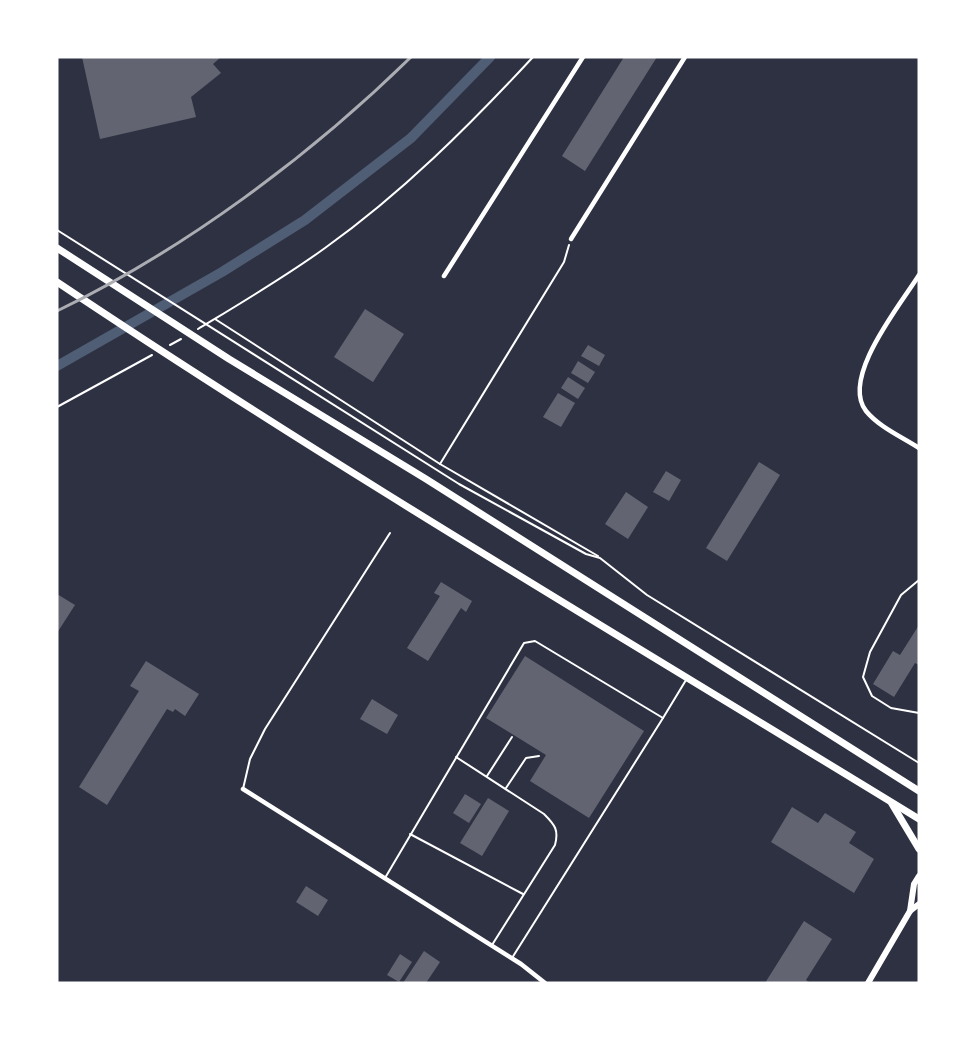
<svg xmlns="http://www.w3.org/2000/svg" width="976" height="1040" viewBox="0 0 976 1040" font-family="'Exo 2',sans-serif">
	<rect width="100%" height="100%" fill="#2d3142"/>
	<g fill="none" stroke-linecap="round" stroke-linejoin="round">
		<!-- canal -->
		<polyline stroke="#4f5d75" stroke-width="10" points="57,366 222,272 305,220 411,138 490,57"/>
	</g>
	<!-- building -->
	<g fill="#626471">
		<polygon points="82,57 221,57 213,64 221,73 191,97 196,117 100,139"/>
		<polygon points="624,57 657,57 585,171 562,156"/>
		<polygon points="365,309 404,334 373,382 334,357"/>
		<polygon points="588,345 605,355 599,366 581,356"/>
		<polygon points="578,361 595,372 588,383 571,373"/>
		<polygon points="568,377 585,388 578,399 561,388"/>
		<polygon points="558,393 575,403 561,427 543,417"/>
		<polygon points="759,462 780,475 727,561 706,548"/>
		<polygon points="666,471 681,480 669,501 653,492"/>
		<polygon points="626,492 648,507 628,539 605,524"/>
		<polygon points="441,582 472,601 466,612 461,608 428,661 407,648 440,596 434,593"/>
		<polygon points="57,594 75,605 57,633"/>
		<polygon points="919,625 919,665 915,663 894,697 873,684 893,651 900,655"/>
		<polygon points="525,656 644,731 589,818 530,781 546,755 486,718"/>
		<polygon points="146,661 199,694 185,716 175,709 173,712 167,709 107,805 79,787 139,691 130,686"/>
		<polygon points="372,699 398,715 387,734 360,719"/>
		<polygon points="465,794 481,804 469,823 453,813"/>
		<polygon points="488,798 509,811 482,856 460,843"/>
		<polygon points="792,807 818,823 825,813 856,832 849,843 874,859 854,893 771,842"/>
		<polygon points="306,886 328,900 318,916 296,902"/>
		<polygon points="804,921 832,939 806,980 810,983 765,983"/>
		<polygon points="424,951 440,962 426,983 403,983"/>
		<polygon points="400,954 412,962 399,982 387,975"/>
	</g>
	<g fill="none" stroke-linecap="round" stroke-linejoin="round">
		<!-- path -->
		<g stroke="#fff" stroke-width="2">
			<polyline points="57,230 459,484 586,554 600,558 647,595 919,763"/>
			<polyline points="215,319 440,464 598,556"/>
			<path d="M198 329C241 303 285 277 325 248 402 193 469 126 533 57"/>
			<polyline points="170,345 181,339"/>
			<polyline points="57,407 152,355"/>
			<polyline points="440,464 564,262 569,245"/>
		</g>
		<!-- service -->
		<g stroke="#fff" stroke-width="2">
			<polyline points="919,580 901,595 870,652 863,677 872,696 891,708 919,713"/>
			<path d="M456 757 544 814C555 825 559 830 555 845L492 945"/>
			<polyline points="487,776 512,737"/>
			<polyline points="506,788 526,758 539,756"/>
			<polyline points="243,789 250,759 265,729 390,533"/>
			<polyline points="410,834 523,894"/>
			<polyline points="385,878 524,643 535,641 663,718 686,680"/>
			<polyline points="512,958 663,718"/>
		</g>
		<!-- minor -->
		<g stroke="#fff" stroke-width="4.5">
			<polyline points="571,239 685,57"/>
			<path d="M919 275C901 304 840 378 866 411 879 427 902 437 919 448"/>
			<polyline points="444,276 583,57"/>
			<polyline points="243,789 521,964 545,983"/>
		</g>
		<!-- tertiary -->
		<g stroke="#fff" stroke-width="6">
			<polyline points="910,911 914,884 919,876"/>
			<polyline points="868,983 910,911 919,904"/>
		</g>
		<!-- secondary -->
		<g stroke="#fff" stroke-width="7">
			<polyline points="57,248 229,359 426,479 919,791"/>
			<path d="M57 282C338 470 630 642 919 819"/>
			<polyline points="892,804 919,849"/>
		</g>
		<!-- rail -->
		<path stroke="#abadb3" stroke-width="3" d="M57 311C185 249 310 156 411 57"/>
	</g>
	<!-- border -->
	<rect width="976" height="1040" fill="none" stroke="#ffffff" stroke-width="117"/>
</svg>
